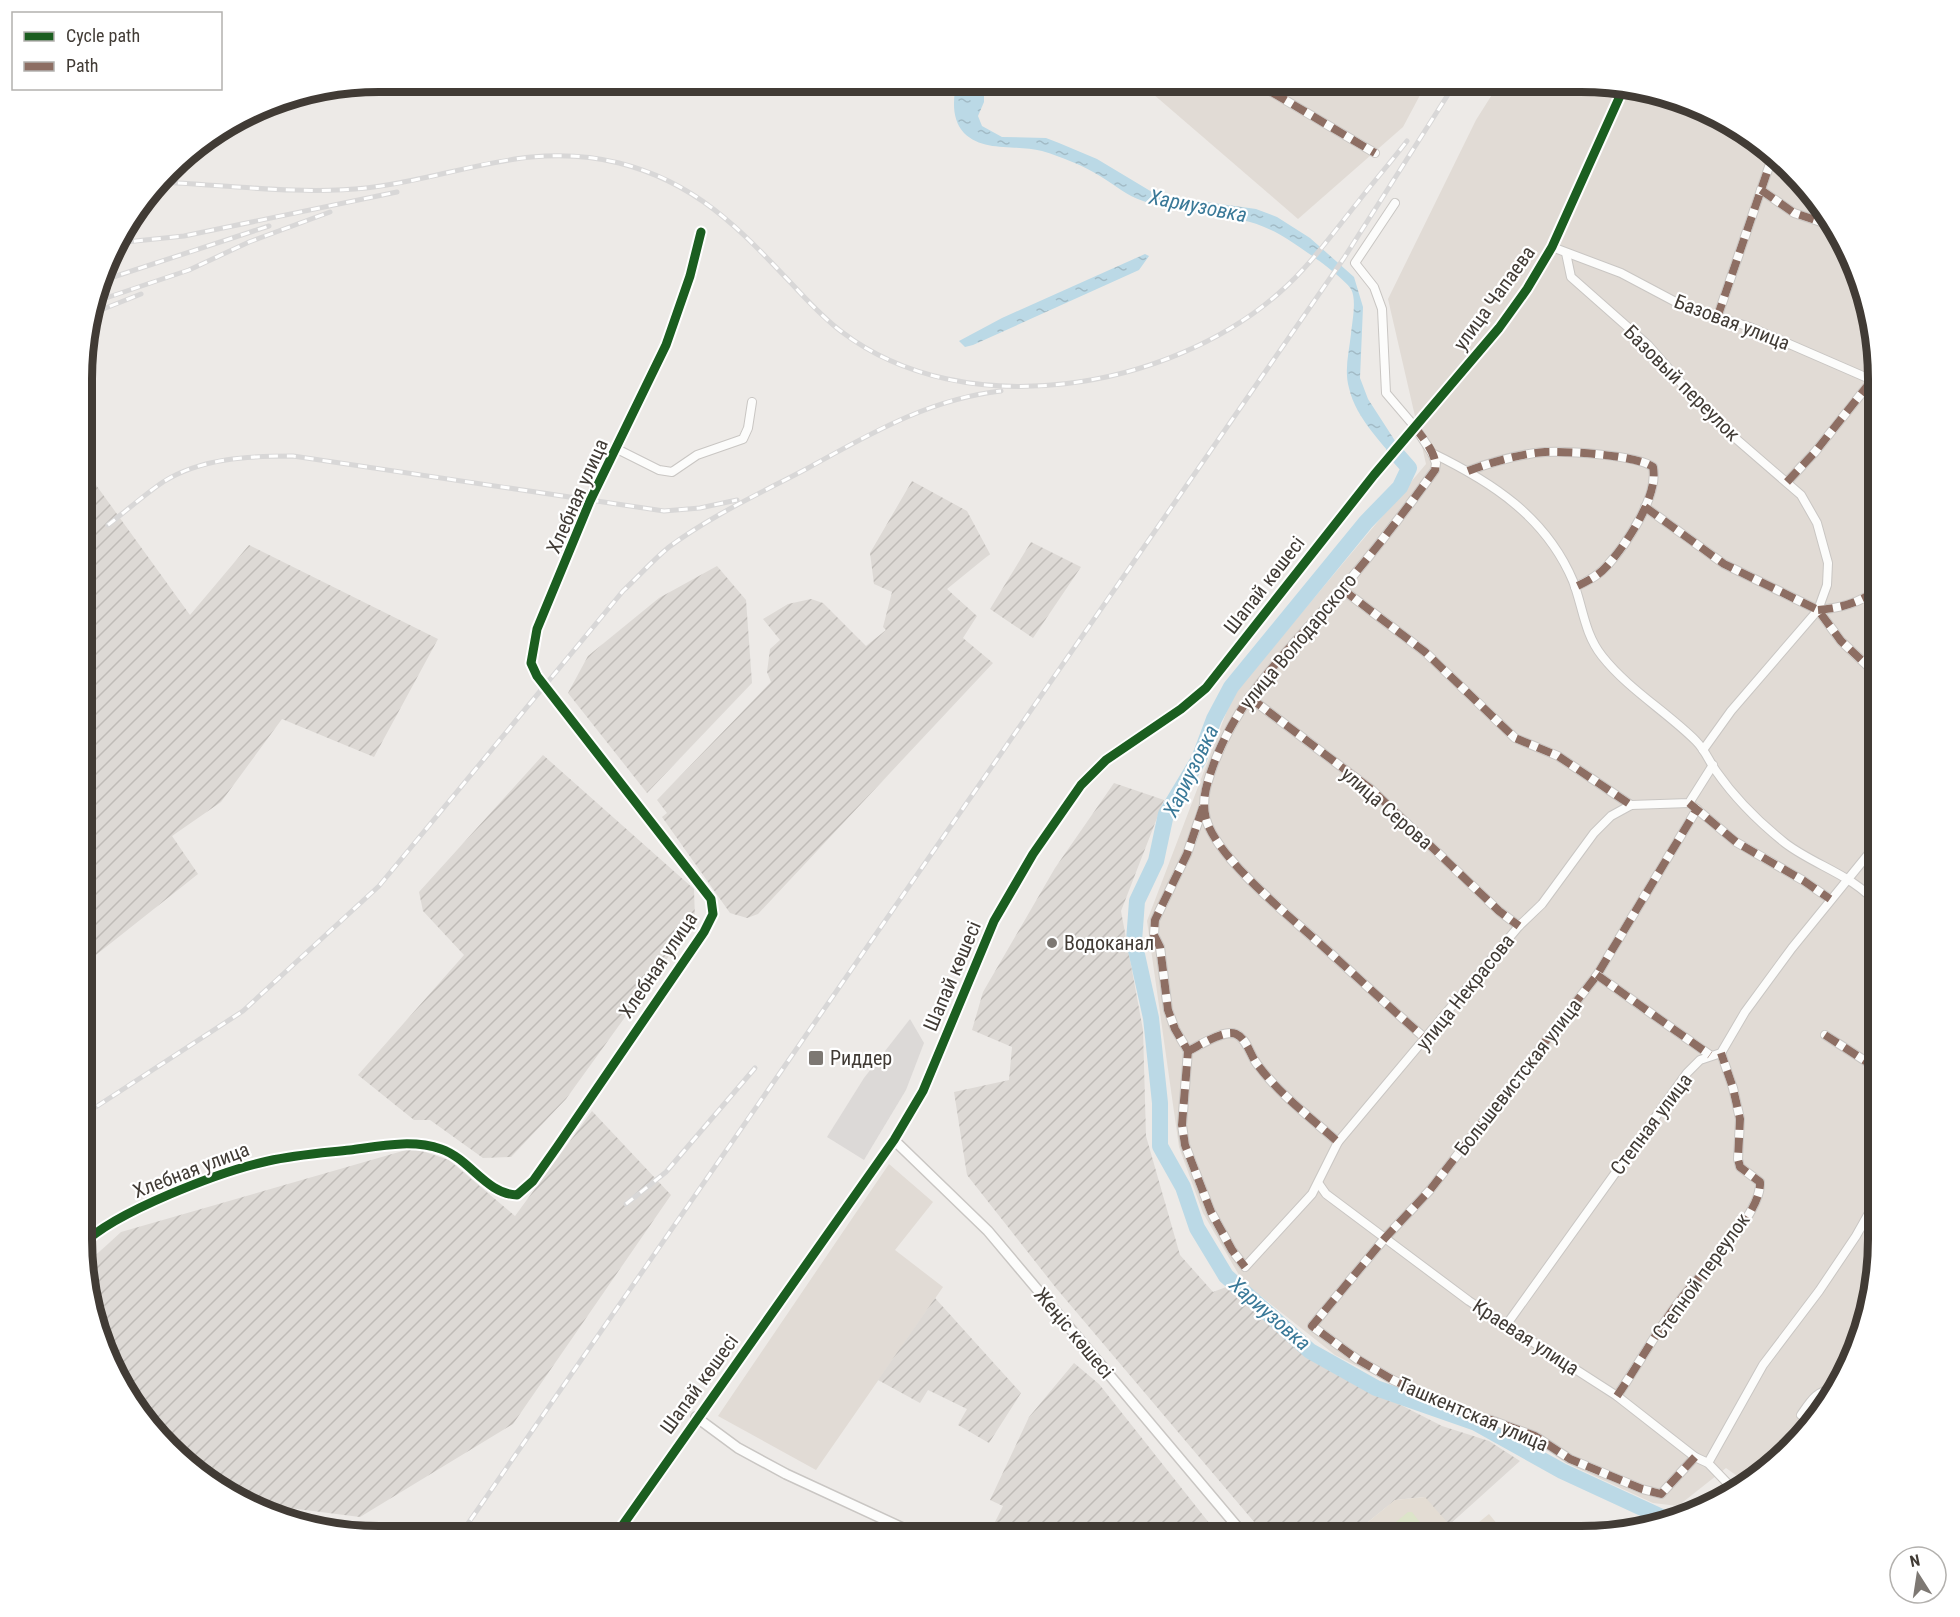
<svg xmlns="http://www.w3.org/2000/svg" width="1960" height="1617" viewBox="0 0 1960 1617" font-family="'Roboto Condensed',sans-serif">
	<defs>
		<pattern id="industrial-furrows" width="10" height="10" patternUnits="userSpaceOnUse" patternTransform="scale(1.5)"><rect width="10" height="10" fill="#ddd9d5"/><path d="M-1 1l2-2M0 10L10 0M9 11l2-2" fill="none" stroke="#bfbbb7"/></pattern>
		<pattern id="water-ripples" width="26" height="14" patternUnits="userSpaceOnUse" patternTransform="scale(1.5)"><rect width="26" height="14" fill="#bbd9e6"/><path d="M2 4q2-2 4 0t4 0M15 11q2-2 4 0t4 0" fill="none" stroke="#a2bbc6"/></pattern>
	</defs>
	<rect width="100%" height="100%" fill="#edeae7"/>
	<!-- residential -->
	<g fill="#e1dbd5">
		<polygon points="1138,81 1427,82 1403,127 1298,219"/>
		<polygon points="1500,82 1601,82 1696,104 1792,168 1856,264 1879,378 1878,1258 1848,1370 1792,1449 1744,1481 1726,1468 1678,1506 1653,1503 1566,1463 1531,1439 1476,1421 1400,1388 1335,1355 1243,1282 1203,1213 1179,1147 1147,921 1233,695 1426,464 1388,299 1476,120"/>
		<polygon points="889,1164 933,1202 895,1250 943,1287 816,1470 718,1416"/>
	</g>
	<!-- industrial -->
	<g fill="url(#industrial-furrows)">
		<polygon points="83,467 190,615 249,545 438,639 374,757 282,719 221,802 172,836 198,874 82,966"/>
		<polygon points="912,481 967,511 990,554 947,589 977,616 963,638 993,663 758,914 747,918 730,913 662,817 667,813 657,800 771,682 767,672 770,649 780,640 763,619 788,604 811,599 823,603 866,646 886,630 883,627 892,592 874,584 870,553"/>
		<polygon points="1031,542 1081,567 1033,638 990,609"/>
		<polygon points="717,566 746,600 752,683 647,793 568,693 588,656 659,598"/>
		<polygon points="543,755 694,889 695,920 566,1099 511,1157 483,1158 430,1120 414,1120 358,1075 464,955 423,911 419,892"/>
		<polygon points="1114,783 1164,800 1121,911 1143,1030 1146,1136 1180,1255 1213,1292 1226,1287 1303,1355 1442,1426 1489,1441 1520,1461 1449,1525 1424,1497 1395,1500 1351,1536 1266,1536 1056,1288 967,1175 954,1092 1009,1080 1012,1047 972,1030 983,992 1055,868"/>
		<polygon points="592,1111 671,1195 513,1424 360,1517 250,1503 168,1449 112,1370 84,1266 121,1232 413,1148 449,1160 515,1216"/>
		<polygon points="935,1298 1021,1393 989,1443 958,1425 967,1409 928,1390 920,1403 878,1380"/>
		<polygon points="1074,1363 1099,1384 1210,1524 1197,1536 988,1536 1003,1506 990,1500 1029,1417"/>
	</g>
	<!-- education -->
	<g fill="#e3dcd3">
		<polygon points="1425,1497 1459,1536 1351,1536 1395,1500"/>
		<polygon points="1489,1514 1507,1536 1462,1536"/>
	</g>
	<!-- pitch -->
	<polygon fill="#dce4c9" points="1408,1512 1412,1512 1422,1525 1422,1529 1413,1536 1379,1536"/>
	<!-- parking -->
	<polygon fill="#dcd9d7" points="910,1019 924,1043 906,1090 864,1160 827,1137 864,1078"/>
	<!-- water -->
	<g fill="url(#water-ripples)">
		<path d="M957 81H984V102L978 116 982 126 1002 137 1046 138 1059 143 1097 159 1152 192 1170 197 1256 209 1277 217 1310 238 1354 277 1363 307 1360 378 1368 399 1410 464 1404 470C1384 445 1356 419 1349 388 1344 370 1349 352 1351 334 1352 322 1357 300 1351 289 1342 275 1287 237 1271 230 1232 211 1184 215 1143 201 1127 196 1115 185 1100 176 1082 165 1062 157 1042 151 1017 144 984 153 964 133 951 119 953 98 957 81Z"/>
		<polygon points="1145,254 1149,256 1139,270 973,345 965,347 959,341 1002,318"/>
	</g>
	<g fill="none" stroke-linecap="round" stroke-linejoin="round">
		<!-- river -->
		<polyline stroke="#bbd9e6" stroke-width="16" points="1394,451 1409,468 1400,487 1366,522 1231,687 1214,719 1199,759 1166,814 1156,861 1137,901 1134,941 1151,1018 1160,1103 1160,1146 1183,1187 1197,1228 1226,1276 1310,1351 1376,1388 1476,1423 1562,1471 1666,1519"/>
		<defs>
			<g id="minor">
				<polyline points="1253,81 1375,153"/>
				<polyline points="1761,190 1794,213 1830,225"/>
				<path d="M1395 203 1355 263 1374 287 1382 309 1386 393 1415 427 1432 453 1436 463 1435 470C1406 510 1375 550 1343 588 1294 645 1239 694 1213 766 1207 783 1201 800 1206 819 1217 858 1288 915 1318 942 1354 974 1389 1007 1426 1039"/>
				<polyline points="1552,247 1621,273 1687,308 1750,327 1879,383"/>
				<polyline points="1566,253 1571,277 1648,345 1712,418 1801,495 1817,523 1828,563 1827,585 1818,610 1731,711 1703,750"/>
				<polyline points="1717,318 1773,155"/>
				<polyline points="617,449 659,470 672,472 697,455 743,439 748,428 752,402"/>
				<path d="M1432 453C1492 482 1546 517 1573 581 1583 607 1584 633 1602 656 1628 689 1667 712 1696 741 1705 750 1709 761 1716 771 1734 797 1760 823 1785 843 1815 866 1854 875 1879 906"/>
				<path d="M1468 471C1492 462 1519 454 1545 452 1567 451 1637 455 1653 467 1659 496 1626 545 1606 567 1598 576 1586 582 1575 587"/>
				<polyline points="1787,482 1815,452 1873,379"/>
				<polyline points="1645,507 1724,564 1818,610 1841,641 1872,670 1879,673"/>
				<polyline points="1342,589 1425,652 1515,738 1558,756 1631,805"/>
				<path d="M1818 610C1841 608 1859 603 1879 589"/>
				<polyline points="1249,697 1372,790 1499,911 1519,926"/>
				<polyline points="1204,805 1187,854 1155,920 1154,935 1160,947 1168,1010 1175,1029 1188,1051 1182,1125 1185,1145 1211,1212 1232,1250 1245,1267 1312,1194 1338,1142 1519,926 1542,904 1594,833 1611,816 1631,805 1689,803 1713,765"/>
				<polyline points="1693,806 1736,842 1804,881 1830,899"/>
				<polyline points="1597,975 1710,1055"/>
				<polyline points="1825,1035 1878,1069"/>
				<path d="M1188 1051C1199 1046 1224 1029 1236 1034 1247 1039 1250 1055 1257 1064 1279 1094 1311 1118 1338 1142"/>
				<polyline points="1319,1184 1326,1194 1469,1301 1617,1396 1695,1457 1708,1463 1733,1489"/>
				<path d="M82 1245C114 1212 221 1171 268 1161 295 1155 323 1153 350 1150 380 1146 412 1139 441 1149 470 1159 486 1194 517 1195L533 1181 557 1147 704 932 713 914 711 899 537 676 531 663 537 629 590 501 666 345 690 276 701 232"/>
				<polyline points="1507,1324 1687,1073 1700,1060 1721,1053 1745,1012 1792,948 1879,841"/>
				<path d="M1617 1396C1639 1364 1657 1330 1681 1299 1700 1273 1762 1215 1760 1182L1740 1167 1738 1159 1740 1119 1733 1088 1721 1053"/>
				<path d="M1801 1415C1810 1402 1817 1389 1834 1390"/>
				<polyline points="1695,1457 1661,1494 1642,1489 1570,1459 1535,1436 1491,1420 1477,1418 1393,1380 1357,1359 1312,1326 1385,1238 1430,1190 1597,975 1697,809"/>
				<polyline points="1708,1463 1763,1365 1819,1291 1856,1236 1878,1197"/>
			</g>
			<g id="tertiary">
				<polyline points="894,1140 988,1231 1245,1536"/>
				<polyline points="696,1417 738,1448 786,1474 920,1536"/>
				<polyline points="615,1536 894,1140 923,1091 994,921 1033,854 1081,785 1106,760 1181,709 1206,688 1374,475 1499,328 1527,289 1552,247 1624,87"/>
			</g>
		</defs>
		<!-- minor casing -->
		<use href="#minor" stroke="#c9c6c3" stroke-width="10"/>
		<!-- tertiary casing -->
		<use href="#tertiary" stroke="#c9c6c3" stroke-width="12"/>
		<!-- minor -->
		<use href="#minor" stroke="#fcfcfb" stroke-width="8"/>
		<!-- tertiary -->
		<use href="#tertiary" stroke="#fcfcfb" stroke-width="9"/>
		<defs>
			<g id="rail">
				<path d="M160 182C225 185 303 195 366 188 455 178 526 140 619 163 695 182 739 228 791 283 807 300 823 318 842 332 964 425 1169 390 1279 293 1309 267 1333 233 1358 202 1374 181 1391 162 1407 141"/>
				<polyline points="116,243 184,236 397,192"/>
				<polyline points="104,280 269,226"/>
				<polyline points="97,301 189,270 249,242 330,212"/>
				<polyline points="93,313 141,294"/>
				<path d="M108 525C126 511 144 495 163 482 201 458 249 456 293 456L664 511 700 508 737 500"/>
				<path d="M82 1116 243 1011 379 886 623 591C638 577 653 560 669 547 712 515 761 493 808 468 870 434 929 399 1001 391"/>
				<polyline points="626,1204 666,1172 755,1068"/>
				<polyline points="460,1535 1344,258 1456,82"/>
			</g>
		</defs>
		<!-- rail casing -->
		<use href="#rail" stroke="#d8d7d7" stroke-width="5"/>
		<!-- rail -->
		<use href="#rail" stroke="#fff" stroke-width="3" stroke-dasharray="9" stroke-linecap="butt"/>
		<!-- quiet -->
		<g stroke="#8d6e63" stroke-width="8" stroke-dasharray="15 8" stroke-linecap="butt">
			<polyline points="1253,81 1375,153"/>
			<polyline points="1761,190 1794,213 1830,225"/>
			<polyline points="1717,318 1773,155"/>
			<path d="M1415 427C1423 439 1438 454 1435 470 1406 510 1375 550 1343 588 1294 645 1239 694 1213 766 1207 783 1201 800 1206 819 1217 858 1288 915 1318 942 1354 974 1389 1007 1426 1039"/>
			<path d="M1468 471C1492 462 1519 454 1545 452 1567 451 1637 455 1653 467 1659 496 1626 545 1606 567 1598 576 1586 582 1575 587"/>
			<polyline points="1787,482 1815,452 1873,379"/>
			<polyline points="1645,507 1724,564 1818,610 1841,641 1872,670 1879,673"/>
			<polyline points="1342,589 1425,652 1515,738 1558,756 1631,805"/>
			<path d="M1818 610C1841 608 1859 603 1879 589"/>
			<polyline points="1249,697 1372,790 1499,911 1519,926"/>
			<polyline points="1689,803 1736,842 1804,881 1830,899"/>
			<polyline points="1203,807 1187,854 1155,920 1154,935 1160,947 1168,1010 1175,1029 1188,1051 1182,1125 1185,1145 1211,1212 1232,1250 1245,1267"/>
			<polyline points="1597,975 1710,1055"/>
			<polyline points="1825,1035 1878,1069"/>
			<path d="M1188 1051C1199 1046 1224 1029 1236 1034 1247 1039 1250 1055 1257 1064 1279 1094 1311 1118 1338 1142"/>
			<path d="M1617 1396C1639 1364 1657 1330 1681 1299 1700 1273 1762 1215 1760 1182L1740 1167 1738 1159 1740 1119 1733 1088 1721 1053"/>
			<polyline points="1695,1457 1661,1494 1642,1489 1570,1459 1535,1436 1491,1420 1477,1418 1393,1380 1357,1359 1312,1326 1385,1238 1430,1190 1597,975 1697,809"/>
		</g>
		<defs>
			<g id="cycleway">
				<path d="M82 1245C114 1212 221 1171 268 1161 295 1155 323 1153 350 1150 380 1146 412 1139 441 1149 470 1159 486 1194 517 1195L533 1181 557 1147 704 932 713 914 711 899 537 676 531 663 537 629 590 501 666 345 690 276 701 232"/>
				<polyline points="615,1536 894,1140 923,1091 994,921 1033,854 1081,785 1106,760 1181,709 1206,688 1374,475 1499,328 1527,289 1552,247 1624,87"/>
			</g>
		</defs>
		<!-- cycleway casing -->
		<use href="#cycleway" stroke="#fff" stroke-width="13"/>
		<!-- cycleway -->
		<use href="#cycleway" stroke="#1b5e20" stroke-width="9"/>
	</g>
	<!-- markers -->
	<g fill="#7d7873" stroke="#fff" stroke-width="2">
		<circle cx="1052" cy="943" r="6"/>
		<rect x="808" y="1050" width="16" height="16" rx="3"/>
	</g>
	<g text-anchor="middle" dominant-baseline="central" stroke-width="4.5" stroke-linejoin="round" paint-order="stroke">
		<!-- street labels -->
		<g font-size="20" fill="#413b35" stroke="#fff">
			<text transform="translate(1494 298) rotate(-54)">улица Чапаева</text>
			<text transform="translate(1732 322) rotate(21)">Базовая улица</text>
			<text transform="translate(1682 383) rotate(45)">Базовый переулок</text>
			<text transform="translate(577 496) rotate(-66)">Хлебная улица</text>
			<text transform="translate(1264 585) rotate(-52)">Шапай көшесі</text>
			<text transform="translate(1298 641) rotate(-50)">улица Володарского</text>
			<text transform="translate(1387 808) rotate(41)">улица Серова</text>
			<text transform="translate(658 965) rotate(-56)">Хлебная улица</text>
			<text transform="translate(952 976) rotate(-67)">Шапай көшесі</text>
			<text transform="translate(1465 992) rotate(-51)">улица Некрасова</text>
			<text transform="translate(1518 1077) rotate(-52)">Большевистская улица</text>
			<text transform="translate(1651 1124) rotate(-53)">Степная улица</text>
			<text transform="translate(191 1170) rotate(-21)">Хлебная улица</text>
			<text transform="translate(1701 1276) rotate(-54)">Степной переулок</text>
			<text transform="translate(1074 1333) rotate(50)">Жеңіс көшесі</text>
			<text transform="translate(1526 1337) rotate(33)">Краевая улица</text>
			<text transform="translate(699 1384) rotate(-54)">Шапай көшесі</text>
			<text transform="translate(1473 1414) rotate(23)">Ташкентская улица</text>
		</g>
		<!-- poi labels -->
		<g font-size="20" fill="#413b35" stroke="#fff" text-anchor="start">
			<text x="1064" y="943">Водоканал</text>
			<text x="830" y="1058">Риддер</text>
		</g>
		<!-- water labels -->
		<g font-size="21" font-style="italic" fill="#3a7998" stroke="#fff">
			<text transform="translate(1198 206) rotate(11)">Хариузовка</text>
			<text transform="translate(1191 771) rotate(-64)">Хариузовка</text>
			<text transform="translate(1270 1314) rotate(41)">Хариузовка</text>
		</g>
	</g>
	<!-- crop -->
	<path d="M0 0H1960V1617H0ZM379 92H1581A287 287 0 0 1 1868 379V1239A287 287 0 0 1 1581 1526H379A287 287 0 0 1 92 1239V379A287 287 0 0 1 379 92Z" fill="#fff" fill-rule="evenodd"/>
	<path fill="none" stroke="#413b35" stroke-width="8" d="M379 92H1581A287 287 0 0 1 1868 379V1239A287 287 0 0 1 1581 1526H379A287 287 0 0 1 92 1239V379A287 287 0 0 1 379 92Z"/>
	<!-- legend -->
	<rect x="12" y="12" width="210" height="78" fill="#ffffff" stroke="#b3b1ae" stroke-width="1.5"/>
	<rect x="24" y="32" width="30" height="9" fill="#1b5e20" stroke="#b3b1ae" stroke-width="1.5"/>
	<text x="66" y="42" font-size="18" fill="#413b35">Cycle path</text>
	<rect x="24" y="62" width="30" height="9" fill="#8d6e63" stroke="#b3b1ae" stroke-width="1.5"/>
	<text x="66" y="72" font-size="18" fill="#413b35">Path</text>
	<!-- north arrow -->
	<g transform="translate(1918 1575) rotate(348)"><circle r="28" fill="#ffffff" stroke="#b3b1ae" stroke-width="1.5"/>
	<path d="M0-4.5L10 22L0 15L-10 22Z" fill="#7d7873"/>
	<text y="-9" font-size="16" font-weight="bold" text-anchor="middle" fill="#413b35">N</text>
	</g>
</svg>
